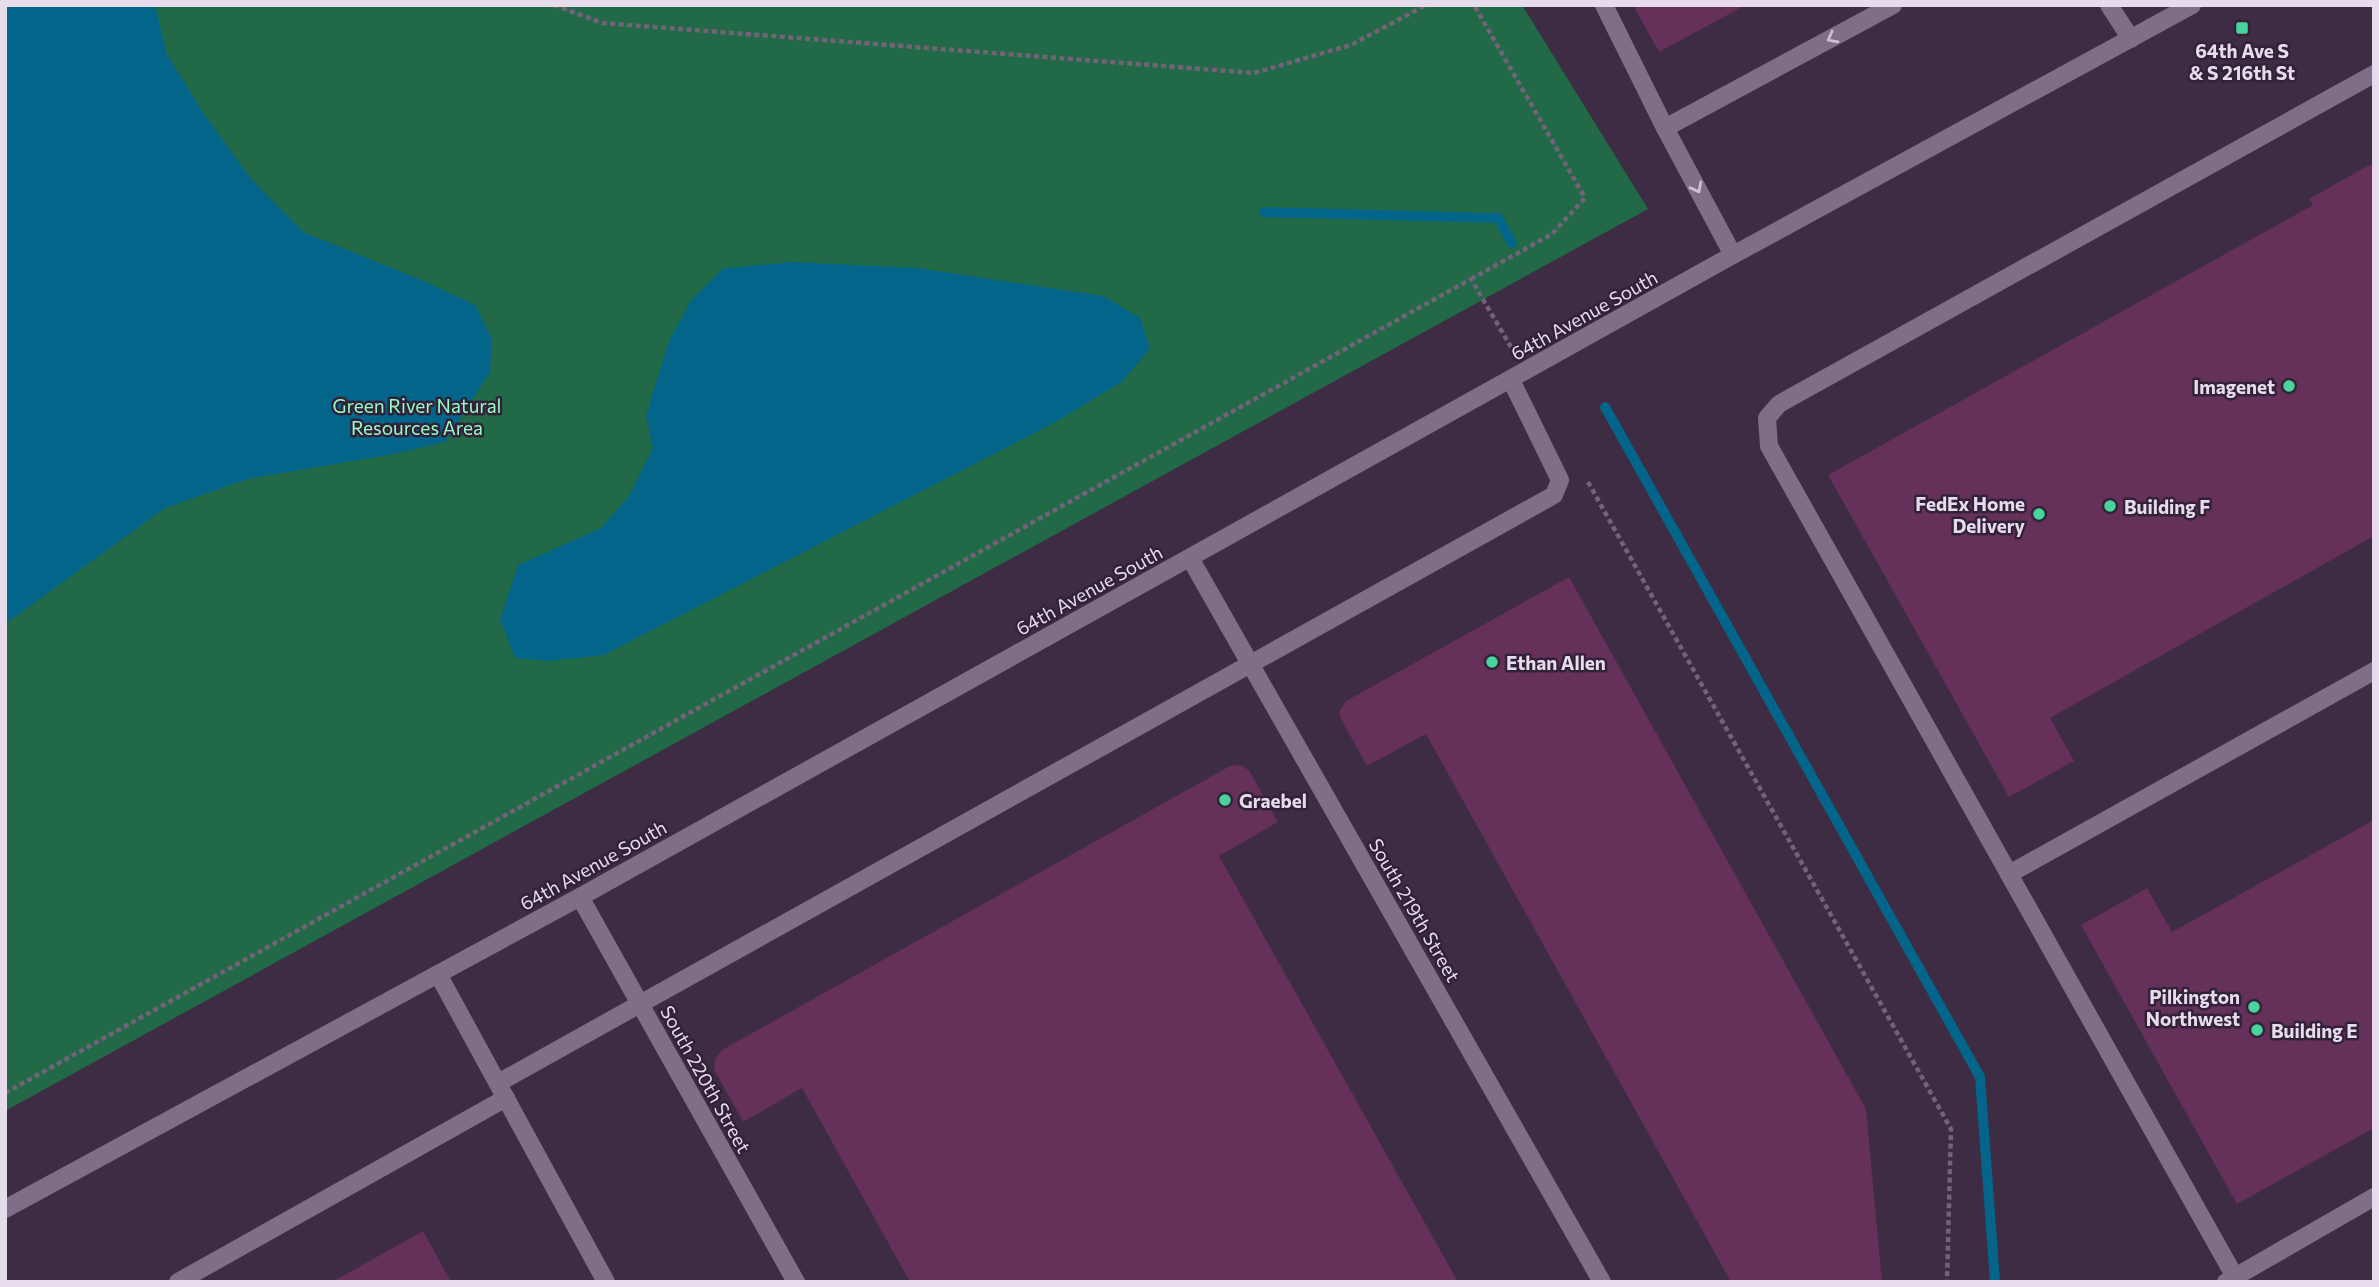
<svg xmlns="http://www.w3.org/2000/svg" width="2379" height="1287" viewBox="0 0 2379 1287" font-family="Commissioner,sans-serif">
	<rect width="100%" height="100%" fill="#3d2c44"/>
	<!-- green -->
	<polygon fill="#226947" points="5,5 1522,5 1648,209 5,1111"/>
	<!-- water -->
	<g fill="#036589">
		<polygon points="5,5 155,5 167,55 204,114 251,179 303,232 426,282 475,305 492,339 490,372 445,442 399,453 248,479 165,508 5,624"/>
		<polygon points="792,262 917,268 1103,296 1140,318 1150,348 1123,381 1056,422 604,655 549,661 515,658 500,620 518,565 601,528 629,496 653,448 646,416 658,376 670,339 691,300 724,268"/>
	</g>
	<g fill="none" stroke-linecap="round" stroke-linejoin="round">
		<!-- stream -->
		<g stroke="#036589" stroke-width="10">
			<polyline points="1264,212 1498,218 1512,243"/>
			<polyline points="1605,407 1980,1077 1995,1282"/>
		</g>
	</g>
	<!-- building -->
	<g fill="#65305a">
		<polygon points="1633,5 1746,5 1659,52"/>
		<polygon points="2371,164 2374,169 2374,536 2050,718 2074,761 2009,797 1828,475 2313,205 2309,199"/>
		<polygon points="1569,577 1866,1109 1882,1282 1731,1282 1426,734 1367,766 1340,717 1340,710 1346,701"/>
		<polygon points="1240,765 1249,770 1278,822 1219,856 1458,1282 910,1282 802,1088 743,1122 714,1069 715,1059 722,1050 1230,766"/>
		<polygon points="2374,820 2374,1128 2237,1204 2081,925 2147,888 2172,932"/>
		<polygon points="423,1231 451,1282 332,1282"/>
	</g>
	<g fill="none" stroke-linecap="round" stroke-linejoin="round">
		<!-- path -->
		<g stroke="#726378" stroke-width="4.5" stroke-dasharray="5 3.5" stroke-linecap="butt">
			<polyline points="554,5 602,23 1254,73 1351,45 1426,5"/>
			<polyline points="1471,279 1552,234 1585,198 1474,5"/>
			<polyline points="1588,482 1951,1129 1947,1282"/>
			<polyline points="5,1093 1471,279 1511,347"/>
		</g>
		<!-- minor -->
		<g stroke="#806d88" stroke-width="18">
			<polyline points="1604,5 1665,128 1733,255"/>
			<polyline points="2109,5 2131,39"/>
			<polyline points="1665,128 1893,5"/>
			<polyline points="1190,558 1602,1282"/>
			<polyline points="2009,874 2374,671"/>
			<polyline points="580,897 796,1282"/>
			<polyline points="438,974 606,1282"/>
			<polyline points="498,1083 1554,495 1560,480 1511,380"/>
			<polyline points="5,1209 580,897 1733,255 2192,5"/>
			<polyline points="2235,1277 2374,1197"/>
			<polyline points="178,1282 506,1098"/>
			<polyline points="2226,1282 2235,1277 1769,446 1767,418 1779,404 2374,74"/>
		</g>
	</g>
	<!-- one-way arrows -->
	<defs><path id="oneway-chevron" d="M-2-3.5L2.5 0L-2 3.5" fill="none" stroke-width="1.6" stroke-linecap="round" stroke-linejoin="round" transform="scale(1.75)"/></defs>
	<g stroke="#cdc0d3">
		<use href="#oneway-chevron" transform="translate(1832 38) rotate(152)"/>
		<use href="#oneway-chevron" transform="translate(1697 188) rotate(62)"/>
	</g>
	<!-- markers -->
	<g fill="#49d49d" stroke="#322239" stroke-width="2.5">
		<rect x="2235" y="21" width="14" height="14" rx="3.5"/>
		<circle cx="2289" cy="386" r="7"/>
		<circle cx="2110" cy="506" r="7"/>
		<circle cx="2039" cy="514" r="7"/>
		<circle cx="1492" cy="662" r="7"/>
		<circle cx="1225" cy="800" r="7"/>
		<circle cx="2254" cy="1007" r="7"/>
		<circle cx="2257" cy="1030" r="7"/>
	</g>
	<g text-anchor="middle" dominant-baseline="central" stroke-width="5" stroke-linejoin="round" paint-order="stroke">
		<!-- poi labels -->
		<g font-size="19" font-weight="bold" fill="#e7dcec" stroke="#322239" text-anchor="start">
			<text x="2242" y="50" text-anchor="middle">64th Ave S<tspan x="2242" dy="22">&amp; S 216th St</tspan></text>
			<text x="2275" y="386" text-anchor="end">Imagenet</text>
			<text x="2025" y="503" text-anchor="end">FedEx Home<tspan x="2025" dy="22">Delivery</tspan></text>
			<text x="2124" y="506">Building F</text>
			<text x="1506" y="662">Ethan Allen</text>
			<text x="1239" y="800">Graebel</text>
			<text x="2240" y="996" text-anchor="end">Pilkington<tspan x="2240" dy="22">Northwest</tspan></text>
			<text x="2271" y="1030">Building E</text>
		</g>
		<!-- street labels -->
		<g font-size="19" fill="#e7dcec" stroke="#322239">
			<text transform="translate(1584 315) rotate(-29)">64th Avenue South</text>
			<text transform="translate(1089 590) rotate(-29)">64th Avenue South</text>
			<text transform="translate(593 865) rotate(-29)">64th Avenue South</text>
			<text transform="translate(1415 910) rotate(60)">South 219th Street</text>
			<text transform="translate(706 1079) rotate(61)">South 220th Street</text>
		</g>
		<!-- park labels -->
		<g font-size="19" fill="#94fdc5" stroke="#322239">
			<text x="417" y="405">Green River Natural<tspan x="417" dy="22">Resources Area</tspan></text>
		</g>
	</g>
	<!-- border -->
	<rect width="2379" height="1287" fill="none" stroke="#e7dcec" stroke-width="14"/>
</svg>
